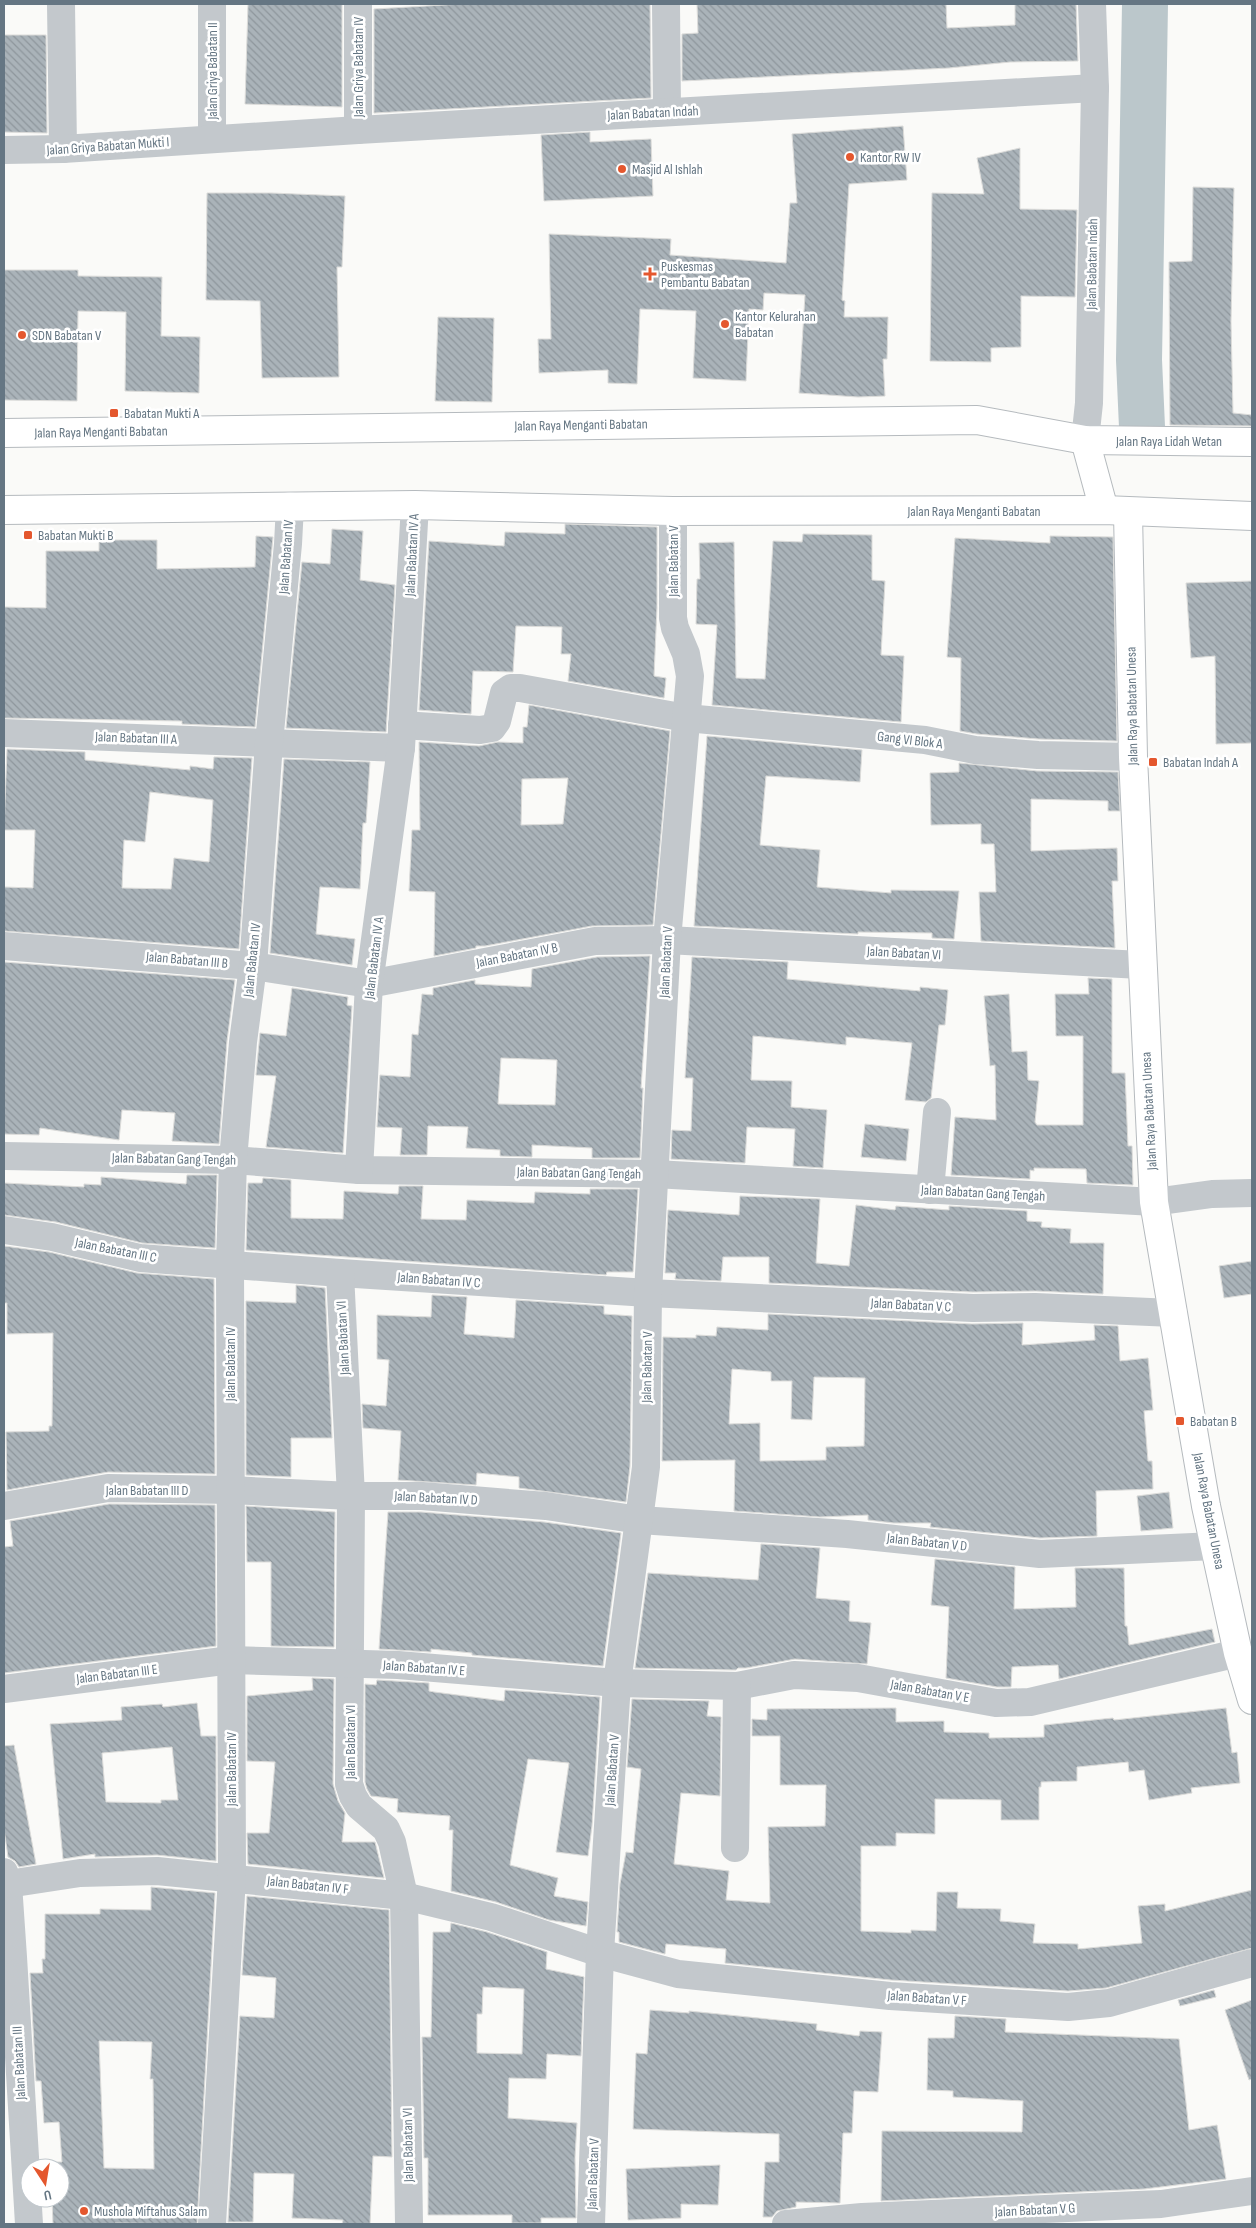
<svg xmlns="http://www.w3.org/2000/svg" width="1256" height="2228" viewBox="0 0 1256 2228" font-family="'Sofia Sans Condensed',sans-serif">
	<defs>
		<pattern id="building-back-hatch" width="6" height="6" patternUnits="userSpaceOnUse" patternTransform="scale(1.25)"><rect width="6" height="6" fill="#aab3b9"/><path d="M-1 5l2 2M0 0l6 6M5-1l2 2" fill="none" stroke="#8e969c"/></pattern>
	</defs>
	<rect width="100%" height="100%" fill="#fafaf8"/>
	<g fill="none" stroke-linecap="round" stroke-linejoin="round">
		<!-- river -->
		<polyline stroke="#bbc7cb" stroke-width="46" points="1142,427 1139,360 1145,4"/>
	</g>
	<!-- building -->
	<g fill="url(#building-back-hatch)" stroke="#dcdcda" fill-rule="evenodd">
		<polygon points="248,4 342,4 342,107 245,104"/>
		<polygon points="462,4 650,4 651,98 374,113 374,9"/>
		<polygon points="697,4 946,4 947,28 1015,25 1015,4 1076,4 1078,61 1010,62 949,68 682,81 682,34 698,33"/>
		<polygon points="4,35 46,35 47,133 4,132"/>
		<polygon points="903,126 907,180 849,184 842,300 845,301 844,317 888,317 887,359 883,359 885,396 858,397 799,393 805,295 764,293 763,310 749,309 746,381 693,378 696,311 640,309 637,384 608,383 608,370 539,373 538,339 551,339 549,234 671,239 670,255 786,263 790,203 797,203 792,134"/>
		<polygon points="590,132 590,142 651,139 653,196 544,201 541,135"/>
		<polygon points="1020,148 1020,209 1077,210 1075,297 1021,296 1021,347 991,348 991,362 930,361 932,193 984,194 977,158"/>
		<polygon points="1193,187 1234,188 1231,322 1233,413 1252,415 1252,426 1170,425 1169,262 1192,261"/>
		<polygon points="207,193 271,193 345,196 342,267 337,267 339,377 262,378 260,301 206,300"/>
		<polygon points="4,270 78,270 78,276 162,277 161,336 200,337 199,393 125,391 126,312 78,311 77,401 4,400"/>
		<polygon points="438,317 494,318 492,402 435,401"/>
		<polygon points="565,524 657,527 657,607 654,676 666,678 664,698 568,681 571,654 561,654 562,627 516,626 513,672 473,671 471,714 419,710 429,541 504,546 505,532 565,534"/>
		<polygon points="332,529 363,531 360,580 395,585 386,732 286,728 302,562 330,564"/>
		<polygon points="803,534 872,535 872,580 885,581 881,655 904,656 901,722 712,705 717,625 696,624 697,579 700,579 699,543 734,542 736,678 765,679 773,541 802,542"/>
		<polygon points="256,536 273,537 255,727 182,724 182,721 4,718 4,607 46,608 46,551 99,551 99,540 157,540 157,569 255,567"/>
		<polygon points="1050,536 1113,537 1117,741 1039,739 977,734 960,731 961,658 947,657 955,538 1050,543"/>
		<polygon points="1252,581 1252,743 1216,744 1215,656 1191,658 1186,583"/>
		<path d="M529 705 670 731 653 925 592 926 485 946H476V948L434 956 435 892 409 891 412 830H420L419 742 479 746 498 742 523 743V727H527ZM568 778 563 824 521 825 522 779Z"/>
		<polygon points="707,736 862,750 860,782 766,776 760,845 820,850 817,887 891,893 891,890 959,891 954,939 932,938 932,933 858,932 858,934 694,926"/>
		<path d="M7 749 85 752V760L190 770V766L213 769 214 757 252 758 239 949 4 931V887L33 888 35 830H4ZM150 792 213 800 209 862 174 858 171 889 122 888 124 840 145 842Z"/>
		<polygon points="284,759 370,762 366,823 363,823 360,889 320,887 316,934 355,939 352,965 270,953"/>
		<polygon points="959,763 1037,771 1118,772 1120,811 1108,811 1108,801 1031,799 1031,851 1117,848 1118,881 1112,881 1115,948 981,941 979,892 996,892 994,844 981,844 981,824 931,825 930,773 959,772"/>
		<path d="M650 956 641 1088H643L640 1158H592V1148L532 1145V1157L500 1156V1150L466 1148 468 1127 428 1126 427 1155H400L402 1128 377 1127 380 1075 410 1077 412 1034 418 1035 422 994 433 995V988L475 980V984L531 987 532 969 597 957ZM501 1058 557 1060 555 1105 498 1104Z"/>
		<polygon points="692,957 788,962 787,979 920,991 920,987 948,990 945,1025 939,1025 931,1098 926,1102 905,1100 912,1043 846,1037 846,1045 753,1036 751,1080 792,1081 791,1107 827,1110 823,1168 793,1166 795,1129 747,1127 745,1163 671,1159 672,1130 691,1131 693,1078 685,1078"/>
		<polygon points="4,962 235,980 227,1041 219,1144 172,1141 175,1113 122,1110 119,1140 40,1128 39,1135 4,1134"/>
		<polygon points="1088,978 1112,979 1112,1073 1125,1073 1128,1146 1132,1146 1133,1185 1087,1183 1086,1169 1034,1168 1034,1171 1030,1170 1030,1179 951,1175 955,1117 996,1120 995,1065 990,1066 984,996 1009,994 1012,1052 1027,1051 1028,1080 1039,1081 1035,1122 1037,1125 1083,1125 1083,1036 1056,1036 1055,994 1089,994"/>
		<polygon points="292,988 348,997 347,1005 352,1006 343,1153 266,1147 276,1076 256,1075 260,1033 286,1036"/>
		<polygon points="865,1124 909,1129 906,1161 861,1157"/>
		<polygon points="187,1175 217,1175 215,1248 142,1243 56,1222 4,1215 4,1183 84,1187 84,1184 101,1185 101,1177 186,1184"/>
		<polygon points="263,1178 291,1180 291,1218 343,1219 344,1191 398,1194 399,1186 423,1186 421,1219 466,1220 467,1200 534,1203 535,1192 590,1194 590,1189 638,1189 633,1272 607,1272 606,1275 246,1250 248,1183 262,1183"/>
		<polygon points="740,1196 820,1199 816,1263 849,1266 856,1205 895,1210 896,1206 949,1210 949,1206 1027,1211 1027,1221 1042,1222 1041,1227 1071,1229 1070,1243 1104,1243 1103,1294 1036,1291 973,1292 769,1283 769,1257 723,1257 721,1281 675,1279 676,1273 665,1273 668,1210 739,1215"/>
		<polygon points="4,1246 49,1252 137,1273 214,1279 215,1474 108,1472 7,1490 6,1432 49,1431 49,1426 52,1426 53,1333 7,1334 7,1303 4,1303"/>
		<polygon points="1252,1261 1252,1294 1224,1298 1219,1266"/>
		<polygon points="296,1285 325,1288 332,1438 291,1438 291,1477 246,1475 246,1301 296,1303"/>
		<polygon points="432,1295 467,1297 464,1334 514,1338 516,1300 604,1306 604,1314 632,1316 630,1466 626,1502 519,1488 519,1477 477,1473 476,1485 398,1480 401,1431 363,1428 362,1404 386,1406 389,1360 377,1359 377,1315 431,1317"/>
		<path d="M768 1314 972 1324 1023 1323 1022 1345 1095 1340 1094 1325 1118 1326 1120 1361 1148 1358 1153 1410 1144 1411 1148 1461H1152L1153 1489 1096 1491 1097 1536 1040 1538 930 1527 931 1523H894L868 1520V1515L820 1517 734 1511 735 1460 662 1461 663 1337 696 1338V1335L716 1336 717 1327 768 1330ZM732 1369 771 1372V1381H792L791 1419 812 1420 814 1377 865 1378 864 1446 826 1447V1460L760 1461V1423L729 1424Z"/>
		<polygon points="1169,1492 1173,1528 1141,1531 1137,1496"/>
		<polygon points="109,1504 215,1505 216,1646 4,1673 4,1547 13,1546 10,1521"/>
		<polygon points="246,1506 335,1512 334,1647 271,1646 271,1562 247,1562"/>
		<polygon points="388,1512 421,1512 544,1522 621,1533 603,1666 472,1655 472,1653 431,1649 431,1652 379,1649"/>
		<polygon points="761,1544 820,1548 816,1598 850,1601 849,1621 871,1623 867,1664 795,1659 746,1668 738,1668 736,1670 635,1668 648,1573 758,1580"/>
		<polygon points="935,1559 1015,1567 1014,1609 1076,1607 1075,1568 1124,1568 1125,1626 1127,1626 1129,1645 1212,1629 1215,1642 1059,1679 1058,1665 1012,1667 1011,1687 997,1687 946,1678 949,1607 931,1605"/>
		<polygon points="312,1678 334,1679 333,1784 338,1801 345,1813 342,1842 375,1842 384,1878 248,1864 247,1833 269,1833 275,1762 247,1761 247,1696 313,1690"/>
		<polygon points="377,1680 429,1683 429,1691 434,1692 504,1701 505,1690 600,1697 592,1826 588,1856 556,1852 569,1763 528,1759 510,1865 558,1878 554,1896 588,1902 586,1926 549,1920 496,1902 451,1891 453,1830 449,1830 450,1816 397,1812 398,1799 371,1796 367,1789 365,1782 365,1684 376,1685"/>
		<polygon points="632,1699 709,1701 707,1716 721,1717 720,1796 681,1793 674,1864 729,1871 726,1900 770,1903 768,1827 825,1826 826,1785 780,1785 780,1736 752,1736 752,1719 767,1720 767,1709 896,1708 896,1722 944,1721 944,1732 989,1733 989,1738 1044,1737 1044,1725 1113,1718 1114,1720 1226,1708 1232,1753 1237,1752 1240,1783 1191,1788 1192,1793 1149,1800 1144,1770 1129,1772 1128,1762 1077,1767 1077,1781 1041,1782 1041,1787 1039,1787 1039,1820 1001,1820 1001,1800 935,1799 935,1834 896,1833 896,1846 861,1846 861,1931 911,1933 911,1930 936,1931 937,1892 958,1892 957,1908 1001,1909 1000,1921 1035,1924 1033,1943 1078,1944 1078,1949 1142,1943 1138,1906 1165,1904 1165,1911 1252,1890 1252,1948 1106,1988 1068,1991 891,1980 725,1963 726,1949 666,1944 665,1954 619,1942 619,1932 617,1932 620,1884 626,1852 633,1853 641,1769 627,1767"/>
		<path d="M197 1703 201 1736H216V1861L157 1855 95 1857V1854L63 1859 50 1724 122 1720 121 1707 162 1704 163 1707ZM172 1747 178 1800H161V1803L106 1802 102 1753Z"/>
		<polygon points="14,1745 36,1864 19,1867 15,1861 8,1857 4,1829 4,1746"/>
		<path d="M151 1887 215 1893 197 2224 115 2223V2224H53L52 2198H60V2168H51L50 2162H62L59 2122 44 2123 41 2081H36L30 1973H43L42 1959H45V1914H100V1909L151 1910ZM99 2041 152 2042 150 2079H153L154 2169 104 2168Z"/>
		<polygon points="247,1896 389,1910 392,2157 373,2156 370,2224 342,2224 343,2220 292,2218 294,2174 254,2173 253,2222 228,2222 240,2016 274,2018 276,1978 242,1975"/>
		<path d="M451 1923 487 1932 547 1952 546 1969 584 1977 581 2056 547 2054 546 2079 509 2078 508 2118 577 2123 575 2157 576 2218H541V2223H512V2215H428V2158H424L422 2037H431L433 1932H450ZM483 1987 524 1989 522 2054 477 2053V2014H482Z"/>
		<polygon points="1214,1990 1216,1997 1180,2006 1178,2000"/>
		<polygon points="1252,2000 1252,2079 1249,2080 1225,2010"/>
		<polygon points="650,2010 689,2013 689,2011 817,2024 816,2030 859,2036 860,2031 882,2032 878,2092 854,2091 852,2133 843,2133 840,2203 796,2202 796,2207 777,2211 772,2217 763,2217 765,2162 779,2162 779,2134 633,2129 636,2053 647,2054"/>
		<polygon points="955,2016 1006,2019 1005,2032 1179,2039 1189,2130 1217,2125 1226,2179 1144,2189 881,2201 882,2131 1022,2132 1023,2101 953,2097 953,2091 927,2090 928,2038 954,2038"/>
		<polygon points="720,2165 718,2205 681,2204 681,2218 628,2220 626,2169"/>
	</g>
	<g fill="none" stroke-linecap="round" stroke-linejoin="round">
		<defs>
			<g id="major">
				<polyline points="4,433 977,420 1085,440 1252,442"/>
				<polyline points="1085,440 1104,510"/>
				<polyline points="4,510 415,505 673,511 1104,510 1252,516"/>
				<polyline points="1128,513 1133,757 1154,1202 1206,1506 1238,1653 1252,1700"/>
			</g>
		</defs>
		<!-- major casing -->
		<use href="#major" stroke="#b5babe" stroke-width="30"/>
		<!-- minor -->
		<g stroke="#c3c8cc" stroke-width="28">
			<polyline points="61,4 63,149"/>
			<polyline points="212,4 212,139"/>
			<polyline points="358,4 358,130"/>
			<polyline points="666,4 667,112"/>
			<polyline points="4,150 63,149 358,130 1095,88"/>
			<polyline points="1085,440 1089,403 1095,88 1092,4"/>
			<polyline points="402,725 480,730 492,728 497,721 504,693 511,688 520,688 686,718 925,740 975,750 1038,755 1133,757"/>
			<polyline points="4,733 401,748"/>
			<polyline points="4,946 253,966 369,984 595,941 667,940 1141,965"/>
			<polyline points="4,1156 233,1160 359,1170 655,1174 1154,1202 1212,1194 1252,1193"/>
			<polyline points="359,1170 369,984 401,748 415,505"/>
			<polyline points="930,1190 937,1112"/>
			<polyline points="4,1230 52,1237 140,1258 340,1273 648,1293 973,1308 1035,1307 1173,1313"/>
			<polyline points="340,1273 351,1496 349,1784 353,1796 359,1806 386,1829 392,1842 404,1896 409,2224"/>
			<polyline points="4,1506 108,1488 231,1490 351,1496 422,1496 546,1506 640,1520 847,1534 1040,1554 1215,1546"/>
			<polyline points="4,1689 231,1660 398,1665 617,1683 737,1686 794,1675 858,1678 996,1703 1030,1702 1238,1653"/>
			<polyline points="735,1848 737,1686"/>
			<polyline points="4,1872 8,1884 13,1957 29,2224"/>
			<polyline points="8,1884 80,1873 157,1871 404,1896 491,1917 600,1953 678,1974 890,1996 1068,2007 1109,2003 1252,1963"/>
			<polyline points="212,2224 232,1877 230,1264 233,1160 243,1042 253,966 269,743 288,544 290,506"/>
			<polyline points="591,2224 600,1953 617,1683 646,1467 648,1293 667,940 690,676 686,654 675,628 673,618 673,511"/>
			<polyline points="786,2224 862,2217 1161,2204 1252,2191"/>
		</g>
		<!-- major -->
		<use href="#major" stroke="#fff" stroke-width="28"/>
	</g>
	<!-- markers -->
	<g fill="#e4572e" stroke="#fff" stroke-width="2">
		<circle cx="850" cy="157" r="5"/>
		<circle cx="622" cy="169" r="5"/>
		<path d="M647.5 266.5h5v5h5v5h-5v5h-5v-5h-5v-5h5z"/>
		<circle cx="725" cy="324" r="5"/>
		<circle cx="22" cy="335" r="5"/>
		<rect x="109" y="408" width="10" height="10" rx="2.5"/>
		<rect x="23" y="530" width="10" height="10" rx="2.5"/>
		<rect x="1148" y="757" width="10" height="10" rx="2.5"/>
		<rect x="1175" y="1416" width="10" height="10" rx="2.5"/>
		<circle cx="84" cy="2211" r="5"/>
	</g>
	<g text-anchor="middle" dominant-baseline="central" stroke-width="5" stroke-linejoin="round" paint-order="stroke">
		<!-- street labels -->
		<g font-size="14" fill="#657683" stroke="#fff">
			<text transform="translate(358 67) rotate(-90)">Jalan Griya Babatan IV</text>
			<text transform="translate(212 71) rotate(-90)">Jalan Griya Babatan II</text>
			<text transform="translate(653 113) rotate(-3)">Jalan Babatan Indah</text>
			<text transform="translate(108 146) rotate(-4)">Jalan Griya Babatan Mukti I</text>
			<text transform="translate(1092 264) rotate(-89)">Jalan Babatan Indah</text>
			<text transform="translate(581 425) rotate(-1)">Jalan Raya Menganti Babatan</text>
			<text transform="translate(101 432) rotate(-1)">Jalan Raya Menganti Babatan</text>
			<text x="1169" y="441">Jalan Raya Lidah Wetan</text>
			<text x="974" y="511">Jalan Raya Menganti Babatan</text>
			<text transform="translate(412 555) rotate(-87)">Jalan Babatan IV A</text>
			<text transform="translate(286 557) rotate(-86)">Jalan Babatan IV</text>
			<text transform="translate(673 561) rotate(-90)">Jalan Babatan V</text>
			<text transform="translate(1132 706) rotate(-91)">Jalan Raya Babatan Unesa</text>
			<text transform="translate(136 738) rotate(2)">Jalan Babatan III A</text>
			<text transform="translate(910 740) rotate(7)">Gang VI Blok A</text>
			<text transform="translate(904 953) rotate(3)">Jalan Babatan VI</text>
			<text transform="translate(517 955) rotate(-11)">Jalan Babatan IV B</text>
			<text transform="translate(374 958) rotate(-83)">Jalan Babatan IV A</text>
			<text transform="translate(187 960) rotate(5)">Jalan Babatan III B</text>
			<text transform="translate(252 960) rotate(-84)">Jalan Babatan IV</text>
			<text transform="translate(666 962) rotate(-87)">Jalan Babatan V</text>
			<text transform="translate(1149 1111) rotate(-93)">Jalan Raya Babatan Unesa</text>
			<text transform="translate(174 1159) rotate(1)">Jalan Babatan Gang Tengah</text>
			<text transform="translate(579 1173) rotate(1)">Jalan Babatan Gang Tengah</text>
			<text transform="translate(983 1193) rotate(3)">Jalan Babatan Gang Tengah</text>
			<text transform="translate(116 1250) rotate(11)">Jalan Babatan III C</text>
			<text transform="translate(439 1280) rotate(4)">Jalan Babatan IV C</text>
			<text transform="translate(911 1305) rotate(3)">Jalan Babatan V C</text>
			<text transform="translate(343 1338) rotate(-93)">Jalan Babatan VI</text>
			<text transform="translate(230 1364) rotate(-90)">Jalan Babatan IV</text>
			<text transform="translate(647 1367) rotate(-89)">Jalan Babatan V</text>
			<text x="147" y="1490">Jalan Babatan III D</text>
			<text transform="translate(436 1498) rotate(3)">Jalan Babatan IV D</text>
			<text transform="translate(1209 1511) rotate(79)">Jalan Raya Babatan Unesa</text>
			<text transform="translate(927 1542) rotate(6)">Jalan Babatan V D</text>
			<text transform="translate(424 1668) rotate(4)">Jalan Babatan IV E</text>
			<text transform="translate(117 1674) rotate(-7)">Jalan Babatan III E</text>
			<text transform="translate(930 1691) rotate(10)">Jalan Babatan V E</text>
			<text transform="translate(350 1742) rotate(-90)">Jalan Babatan VI</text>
			<text transform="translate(231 1769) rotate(-90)">Jalan Babatan IV</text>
			<text transform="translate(612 1770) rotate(-86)">Jalan Babatan V</text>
			<text transform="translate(308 1885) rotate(6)">Jalan Babatan IV F</text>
			<text transform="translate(927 1998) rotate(4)">Jalan Babatan V F</text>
			<text transform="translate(19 2063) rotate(-93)">Jalan Babatan III</text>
			<text transform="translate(408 2145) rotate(-91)">Jalan Babatan VI</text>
			<text transform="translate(593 2174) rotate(-88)">Jalan Babatan V</text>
			<text transform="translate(1035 2210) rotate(-3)">Jalan Babatan V G</text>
		</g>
		<!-- poi labels -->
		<g font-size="14" fill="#657683" stroke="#fff" text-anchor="start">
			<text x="860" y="157">Kantor RW IV</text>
			<text x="632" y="169">Masjid Al Ishlah</text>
			<text x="661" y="266">Puskesmas<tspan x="661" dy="16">Pembantu Babatan</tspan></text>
			<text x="735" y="316">Kantor Kelurahan<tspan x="735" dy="16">Babatan</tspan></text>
			<text x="32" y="335">SDN Babatan V</text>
			<text x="124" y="413">Babatan Mukti A</text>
			<text x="38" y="535">Babatan Mukti B</text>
			<text x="1163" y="762">Babatan Indah A</text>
			<text x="1190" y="1421">Babatan B</text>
			<text x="94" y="2211">Mushola Miftahus Salam</text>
		</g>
	</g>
	<!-- border -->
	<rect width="1256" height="2228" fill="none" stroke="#657683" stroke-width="10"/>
	<!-- north arrow -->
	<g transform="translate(45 2183) rotate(168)"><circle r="24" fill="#ffffff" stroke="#c1c8cd"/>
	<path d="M0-4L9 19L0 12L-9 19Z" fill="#e4572e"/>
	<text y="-8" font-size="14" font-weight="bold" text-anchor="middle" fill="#657683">U</text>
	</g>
</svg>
